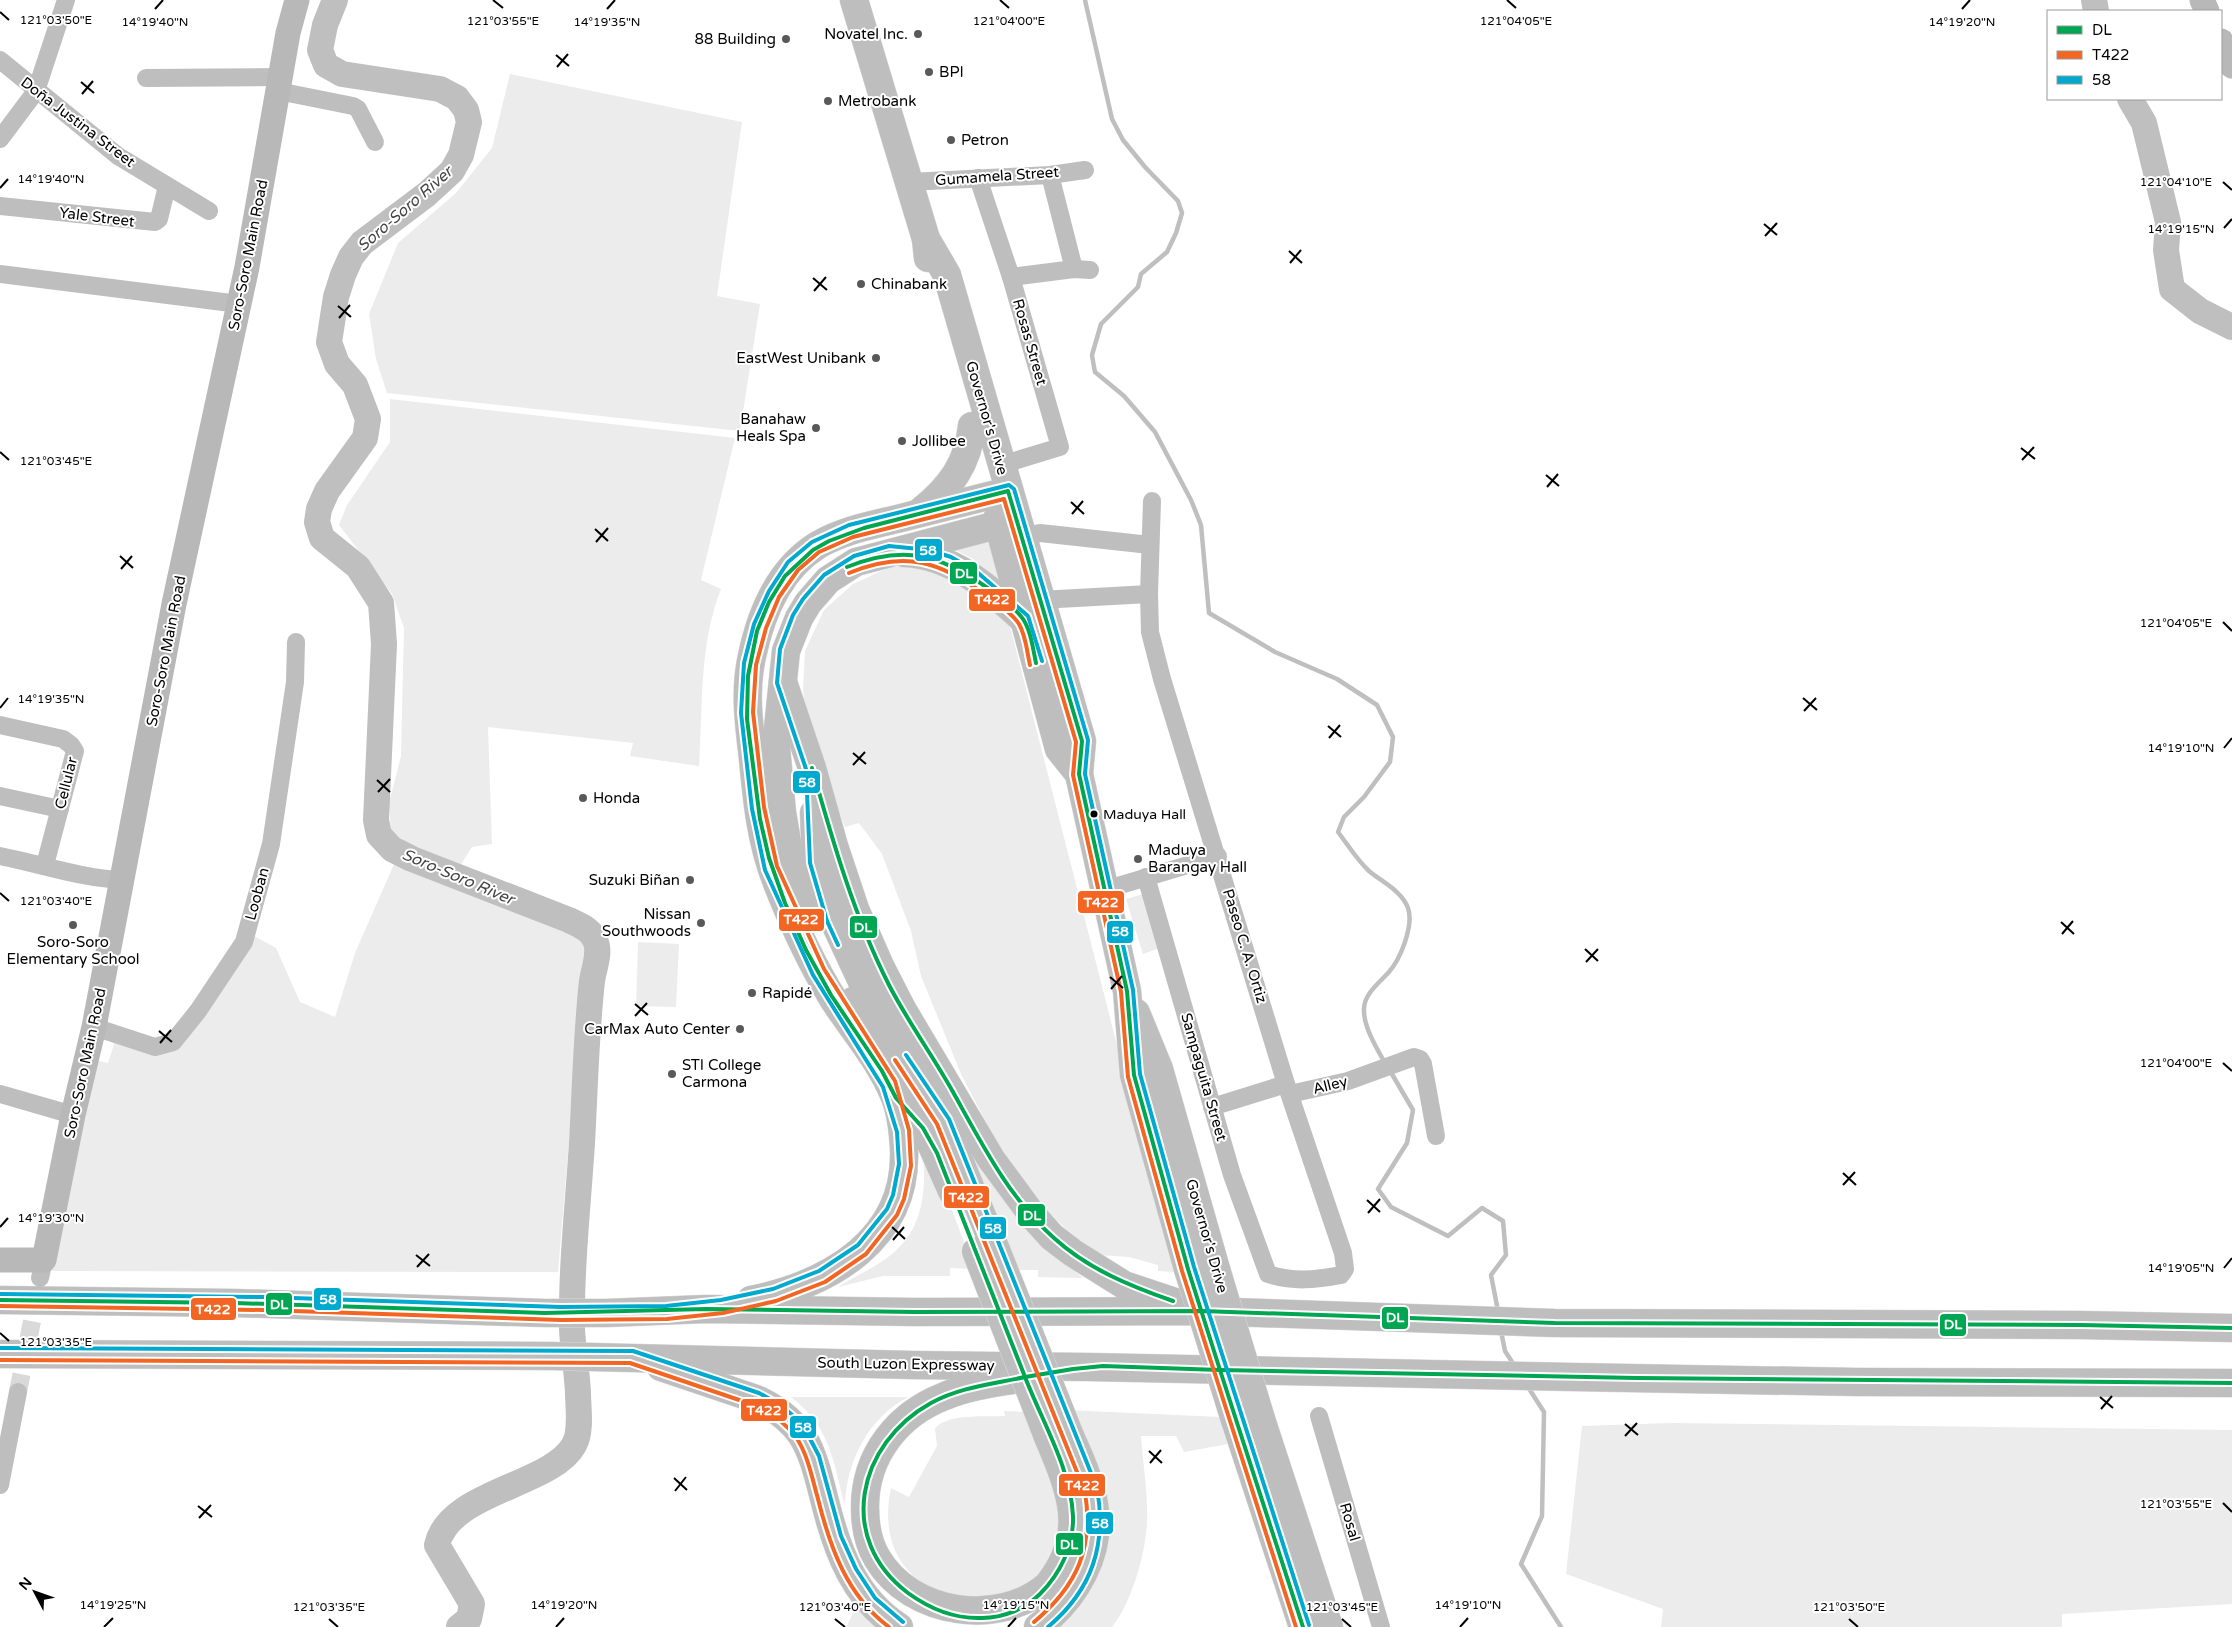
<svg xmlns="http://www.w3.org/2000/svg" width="2232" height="1627" viewBox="0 0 2232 1627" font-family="'Varela Round',sans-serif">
	<rect width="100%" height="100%" fill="#fff"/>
	<!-- green -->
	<g fill="#ececec">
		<polygon points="510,74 742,122 717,296 760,304 740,431 387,393 376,359 369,314 398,243 456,193 492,148"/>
		<path d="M390 399 735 438 701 580 721 589C699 644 703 706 699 766L630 756 633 743 488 727 492 844 472 847 460 866C434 860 411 848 391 831L389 803 401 756 404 628 392 594 339 525 347 505 390 442Z"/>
		<polygon points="995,533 1010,589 973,559 944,544"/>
		<polygon points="926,565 980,597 1010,626 1175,1272 1158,1271 1158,1265 1129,1257 1099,1255 1067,1230 1032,1196 991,1132 961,1074 921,976 911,931 882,854 859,823 845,827 807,733 803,689 805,651 824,610 853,584 890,567"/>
		<polygon points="395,862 566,930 586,941 558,1272 52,1271 90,1059 108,1063 116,1038 158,1050 254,936 276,948 300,1002 335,1017 355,953"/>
		<polygon points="1147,893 1163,947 1143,954 1126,899"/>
		<polygon points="638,942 679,944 676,1007 636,1006"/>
		<polygon points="958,1118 1051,1251 1083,1278 1038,1277 1038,1270 1014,1270"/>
		<path d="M930 1151 974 1269 950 1268V1276H883L838 1287C852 1278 867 1271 881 1262 921 1237 927 1198 923 1154Z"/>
		<path d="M791 1397H908C868 1418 846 1462 845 1506 833 1461 831 1428 791 1397Z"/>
		<path d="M1067 1410 1220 1417 1228 1444 1184 1452 1176 1436H1141C1143 1464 1148 1493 1147 1521 1146 1553 1132 1602 1112 1627H1056Z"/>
		<path d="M1004 1411 1030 1412 1055 1496 1060 1525 1053 1553 1038 1577 994 1604C977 1600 949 1597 934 1590 893 1569 882 1530 891 1488L909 1497 937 1446 935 1429C945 1413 987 1417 1005 1416Z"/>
		<polygon points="1672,1423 2232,1430 2232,1604 2062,1614 2062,1627 1661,1627 1663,1609 1566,1574 1582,1426"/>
		<polygon points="856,1607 877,1627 846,1627"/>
	</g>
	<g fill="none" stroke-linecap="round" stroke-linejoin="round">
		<!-- stream -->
		<g stroke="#bfbfbf" stroke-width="4.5">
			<path d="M1085 0 1112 119 1123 140 1145 167 1178 201 1182 213 1176 233 1167 252 1141 274 1138 287 1101 324 1092 355 1094 367 1095 372 1124 396 1155 432 1191 500 1201 525 1209 613 1275 652 1337 679 1377 705 1393 737 1390 762 1364 797 1344 817 1338 832C1348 845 1357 860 1369 871 1382 882 1402 891 1408 908 1414 925 1401 958 1389 972 1380 982 1364 994 1364 1009 1363 1026 1377 1049 1385 1063"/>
			<polyline points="1389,1069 1413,1110 1407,1143 1378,1189 1391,1207 1448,1236 1482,1208 1503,1221 1506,1255 1491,1275 1498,1311"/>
			<polyline points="1501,1331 1505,1351 1514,1365"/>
			<polyline points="1528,1387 1544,1412 1542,1516 1521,1564 1561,1627"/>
		</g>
		<!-- river -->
		<g stroke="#bfbfbf" stroke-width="26">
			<path d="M335 0 325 25 320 50 326 65 342 74 440 89 457 98 466 110 469 122 461 155 452 171 427 194 362 243 351 257 343 275 336 297 329 342 337 364 355 385 368 419 365 438 327 491 319 509 317 522 322 538 358 567 381 603 384 644 376 820 379 835 392 849 412 859 569 920C579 925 591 929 595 940 601 952 594 968 592 981 586 1035 585 1089 582 1143 578 1205 571 1267 572 1329 573 1350 577 1371 578 1393 578 1408 582 1431 574 1445 551 1486 449 1491 437 1545L472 1604 469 1619 459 1627"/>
			<polyline points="2094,0 2096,11"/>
			<polyline points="2130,99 2144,123 2168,222 2166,250 2172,289 2200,311 2232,327"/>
		</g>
		<!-- street-tunnel -->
		<polyline stroke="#d9d9d9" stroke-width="18" stroke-dasharray="18 9" stroke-linecap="butt" points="18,1392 38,1291"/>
		<defs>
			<g id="highway">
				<polyline points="854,0 926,239 928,258"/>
				<polyline points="926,239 947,275 1082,741 1079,774 1127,991 1134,1075 1188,1269"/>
				<path d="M921 511C950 488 968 464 972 426"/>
				<polyline points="997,519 1059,749 1079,774"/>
				<path d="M904 553C953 555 989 588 1024 620"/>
				<polyline points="783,682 812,768 834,846 855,909 880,966 902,1009 991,1159 1033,1216 1052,1237 1073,1253 1124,1285 1181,1304"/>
				<polyline points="814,813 816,862 833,919 891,1044 943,1121 996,1250"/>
				<polyline points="810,916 788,848 782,812 776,747 786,651 799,618 808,603 828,580 856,562 1016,520"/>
				<polyline points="853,1001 891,1044"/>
				<polyline points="1136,1013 1159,1069 1216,1269"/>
				<polyline points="896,1098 925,1130 952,1191"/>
				<polyline points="0,1300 235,1303 545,1313 606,1313 706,1309 915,1312 1202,1311 1555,1323 2080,1325 2232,1328"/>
				<path d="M751 1300C830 1284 908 1239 904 1149 903 1131 901 1111 894 1095 880 1061 855 1032 835 1002 812 965 793 924 777 883 761 843 757 802 753 759 749 724 744 691 752 656 761 613 779 569 818 545 843 530 873 525 901 518 937 509 973 500 1008 491"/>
				<polyline points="0,1354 551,1356 912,1365 1088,1367 1573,1377 1858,1382 2232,1383"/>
				<path d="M661 1367 756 1399C774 1407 789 1418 801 1434 814 1454 819 1479 825 1502 837 1551 855 1599 899 1627"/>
				<path d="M1019 1379C994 1383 969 1386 945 1396 898 1414 865 1455 865 1507 865 1525 868 1543 877 1558 911 1616 1001 1627 1048 1585 1089 1533 1071 1492 1048 1437"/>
				<polyline points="1261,1419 1329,1627"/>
				<polyline points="1235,1420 1303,1627"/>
				<path d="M1038 1627C1075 1599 1103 1553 1094 1504 1090 1480 1080 1458 1070 1436"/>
			</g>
		</defs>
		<!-- highway casing -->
		<use href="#highway" stroke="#dbdbdb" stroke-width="29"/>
		<!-- street -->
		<g stroke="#bebebe" stroke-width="18">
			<polyline points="0,60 118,156 209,211"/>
			<polyline points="146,78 281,77"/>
			<polyline points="278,91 353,106 358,109 375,142"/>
			<polyline points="0,139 36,91 66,0"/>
			<polyline points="1050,175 1074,269"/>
			<polyline points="978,178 1011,277 1060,447 1001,465"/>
			<polyline points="909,182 1050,175 1085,170"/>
			<polyline points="0,206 155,222 159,219 167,186"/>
			<polyline points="0,274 239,304"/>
			<polyline points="1011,277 1074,269 1090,270"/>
			<polyline points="1022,537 1040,533 1150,545"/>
			<polyline points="1040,600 1149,594"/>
			<polyline points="0,725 63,739 71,745 75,751 45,865"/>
			<polyline points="0,796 60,809"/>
			<path d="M0 856C41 864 80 878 122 880"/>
			<path d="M1146 877 1232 1175 1268 1274C1293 1282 1315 1280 1341 1275L1345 1269 1343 1253 1286 1084 1162 679 1150 632 1149 594 1152 501"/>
			<polyline points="1104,890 1218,856"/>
			<polyline points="94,1027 155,1047 173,1042 198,1011 244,942 271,844 295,682 296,642"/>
			<polyline points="0,1094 73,1115"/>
			<polyline points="1290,1094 1348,1081 1414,1057 1420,1059 1423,1064 1436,1136"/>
			<polyline points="1212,1107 1286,1084"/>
			<polyline points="40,1278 44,1260"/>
			<polyline points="1319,1416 1381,1627"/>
			<polyline points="0,1485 18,1392"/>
		</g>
		<!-- secondary -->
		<g stroke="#b8b8b8" stroke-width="25">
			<polyline points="2202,0 2207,11"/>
			<polyline points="2221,41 2232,66"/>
			<polyline points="0,1260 44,1260 73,1115 94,1027 174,604 247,267 288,33 297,0"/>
		</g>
		<!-- highway -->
		<use href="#highway" stroke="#bebebe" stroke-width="28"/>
		<defs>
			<g id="highway-bridge">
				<polyline points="996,1250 1070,1436"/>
				<polyline points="976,1251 1048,1437"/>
				<polyline points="1188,1269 1235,1420"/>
				<polyline points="1216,1269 1261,1419"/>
			</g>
		</defs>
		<!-- highway-bridge casing -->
		<use href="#highway-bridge" stroke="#dbdbdb" stroke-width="29" stroke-linecap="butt"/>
		<!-- highway-bridge -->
		<use href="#highway-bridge" stroke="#bebebe" stroke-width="28"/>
		<defs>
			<g id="bus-1">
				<path d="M847 567C904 544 940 554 989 589 1000 598 1015 607 1023 619 1031 631 1033 649 1036 663"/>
				<path d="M812 768C833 842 854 916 889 985 908 1022 933 1056 953 1092 982 1144 1009 1198 1054 1238 1088 1269 1130 1286 1173 1301"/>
				<polyline points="0,1300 235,1303 545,1313 706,1309 915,1312 1202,1311 1555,1323 2080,1325 2232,1328"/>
				<polyline points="1220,1370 1637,1378 2232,1383"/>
				<polyline points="1220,1370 1303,1627"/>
				<path d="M1025 1377C1042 1421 1071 1469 1073 1516 1074 1546 1060 1574 1040 1594 1025 1609 1003 1618 982 1618 955 1619 930 1609 908 1593 836 1539 857 1444 931 1403 960 1387 993 1384 1025 1377Z"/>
				<polyline points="1025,1377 937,1153 923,1128 896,1098 882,1071 831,995 806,950 785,903 769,858 760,819 747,719 748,676 757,631 769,602 785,576 813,550 829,541 864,528 1008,491 1082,741 1079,774 1127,991 1134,1075 1188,1269 1220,1370"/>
				<polyline points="1025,1377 1073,1369 1103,1366 1220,1370"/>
			</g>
			<g id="bus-2">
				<path d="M849 573C905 550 940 561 987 596 998 604 1012 613 1019 624 1026 636 1027 652 1030 665"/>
				<path d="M895 1060 937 1124 1085 1492C1094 1548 1077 1586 1034 1622"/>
				<polyline points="0,1306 263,1310 561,1320 667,1319 723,1313 776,1301 825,1282 866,1254 897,1215 904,1199 911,1166 909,1130 895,1081 824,969 777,866 764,807 753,712 756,665 766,628 779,597 798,570 819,552 853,537 1004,499 1076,742 1073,775 1121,992 1128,1077 1182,1271 1296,1627"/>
				<path d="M0 1360 630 1363 754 1405C770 1412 785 1423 796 1437 808 1455 812 1478 818 1499 830 1547 847 1596 889 1627"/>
			</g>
			<g id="bus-3">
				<polyline points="838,945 827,921 810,863 806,769 777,683 780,649 793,615 803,599 824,575 854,556 889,546 929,550 951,557 977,572 1028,616 1042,661"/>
				<path d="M906 1055 949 1119 1097 1488C1107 1545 1092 1590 1048 1627"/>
				<polyline points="0,1294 263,1297 561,1307 666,1306 721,1300 773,1289 819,1271 858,1245 887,1209 893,1195 899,1164 897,1132 883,1087 813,975 765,870 752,809 741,713 744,663 754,624 769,591 788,562 812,542 849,525 1009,485 1014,489 1088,740 1085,774 1133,990 1140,1074 1194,1267 1309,1625"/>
				<polyline points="0,1348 633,1351 759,1393 779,1404 796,1418 806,1431 819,1456 841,1536 856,1569 875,1598 903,1622"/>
			</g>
		</defs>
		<!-- bus-1 casing -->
		<use href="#bus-1" stroke="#fff" stroke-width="8"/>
		<!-- bus-2 casing -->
		<use href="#bus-2" stroke="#fff" stroke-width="8"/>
		<!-- bus-3 casing -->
		<use href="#bus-3" stroke="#fff" stroke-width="8"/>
		<!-- bus-1 -->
		<use href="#bus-1" stroke="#00a651" stroke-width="4"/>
		<!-- bus-2 -->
		<use href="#bus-2" stroke="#f26522" stroke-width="4"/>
		<!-- bus-3 -->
		<use href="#bus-3" stroke="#00a9ce" stroke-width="4"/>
	</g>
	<!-- ticks -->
	<path fill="none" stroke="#000" stroke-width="2" d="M493 0 503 8M1000 0 1009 8M1507 0 1516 8M155 9 163 0M607 9 615 0M1962 9 1970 0M0 12 9 20M556 55 569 66M557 67 568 54M81 82 94 93M82 94 93 81M2223 182 2232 190M0 188 8 179M1764 224 1777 235M2224 228 2232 219M1765 236 1777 223M1289 251 1302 263M1290 263 1301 250M813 278 827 290M814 291 826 277M338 306 351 317M339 318 350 305M2021 448 2035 459M0 452 9 460M2022 460 2034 447M1546 475 1559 486M1547 487 1558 474M1071 502 1084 514M1072 514 1083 501M595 529 608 541M596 542 608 528M120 556 133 568M121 569 132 556M2223 622 2232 631M1803 698 1817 710M0 708 8 698M1804 711 1816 698M1328 726 1341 737M1329 738 1340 725M2224 748 2232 738M853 753 866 764M853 765 865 752M377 780 390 792M378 792 390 779M0 893 9 901M2061 922 2074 934M2062 934 2073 921M1585 949 1598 961M1586 962 1598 949M1110 977 1123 988M1111 989 1122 976M635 1004 648 1015M635 1016 647 1003M159 1031 172 1042M160 1043 171 1030M2223 1063 2232 1071M1843 1173 1856 1185M1843 1185 1855 1172M1367 1200 1380 1212M1368 1213 1380 1199M0 1227 8 1218M892 1227 905 1239M893 1240 904 1227M416 1255 430 1266M417 1267 429 1254M2224 1268 2232 1258M0 1333 9 1341M2100 1397 2113 1408M2101 1409 2112 1396M1625 1424 1638 1435M1625 1436 1637 1423M1149 1451 1162 1463M1150 1463 1161 1450M674 1478 687 1490M675 1491 686 1477M2223 1503 2232 1512M198 1506 212 1517M199 1518 211 1505M329 1619 338 1627M835 1619 845 1627M1342 1619 1351 1627M1849 1619 1858 1627M104 1627 113 1618M556 1627 564 1618M1008 1627 1016 1618M1460 1627 1468 1618"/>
	<!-- markers -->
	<g fill="#595959" stroke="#fff" stroke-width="2">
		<circle cx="918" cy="34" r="5"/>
		<circle cx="786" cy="39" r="5"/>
		<circle cx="929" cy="72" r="5"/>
		<circle cx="828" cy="101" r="5"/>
		<circle cx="951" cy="140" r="5"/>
		<circle cx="861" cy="284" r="5"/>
		<circle cx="876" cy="358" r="5"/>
		<circle cx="816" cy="428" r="5"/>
		<circle cx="902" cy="441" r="5"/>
		<circle cx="583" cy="798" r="5"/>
		<circle cx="1138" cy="859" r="5"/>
		<circle cx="690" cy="880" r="5"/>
		<circle cx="701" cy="923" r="5"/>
		<circle cx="73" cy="925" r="5"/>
		<circle cx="752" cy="993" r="5"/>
		<circle cx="740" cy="1029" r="5"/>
		<circle cx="672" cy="1074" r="5"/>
	</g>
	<circle fill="#000" stroke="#fff" stroke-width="2" cx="1094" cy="814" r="4.5"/>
	<g text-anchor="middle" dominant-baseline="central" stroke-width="4" stroke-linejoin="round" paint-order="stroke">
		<!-- bus labels -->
		<g font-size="14" fill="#000" stroke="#fff" text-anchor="start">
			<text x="1103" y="814">Maduya Hall</text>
		</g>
		<!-- poi labels -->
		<g font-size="15" fill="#000" stroke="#fff" text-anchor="start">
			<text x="908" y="34" text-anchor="end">Novatel Inc.</text>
			<text x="776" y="39" text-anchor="end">88 Building</text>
			<text x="939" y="72">BPI</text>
			<text x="838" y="101">Metrobank</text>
			<text x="961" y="140">Petron</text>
			<text x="871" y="284">Chinabank</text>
			<text x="866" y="358" text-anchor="end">EastWest Unibank</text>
			<text x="806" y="419" text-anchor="end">Banahaw<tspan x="806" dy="17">Heals Spa</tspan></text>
			<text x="912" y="441">Jollibee</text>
			<text x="593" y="798">Honda</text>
			<text x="1148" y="850">Maduya<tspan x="1148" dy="17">Barangay Hall</tspan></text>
			<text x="680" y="880" text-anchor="end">Suzuki Biñan</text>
			<text x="691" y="914" text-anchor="end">Nissan<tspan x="691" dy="17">Southwoods</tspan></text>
			<text x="73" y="942" text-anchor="middle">Soro-Soro<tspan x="73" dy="17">Elementary School</tspan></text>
			<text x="762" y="993">Rapidé</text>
			<text x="730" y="1029" text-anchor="end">CarMax Auto Center</text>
			<text x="682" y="1065">STI College<tspan x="682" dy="17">Carmona</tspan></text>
		</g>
		<!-- street labels -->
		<g font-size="15" fill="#000" stroke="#fff">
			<text transform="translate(78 122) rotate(37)">Doña Justina Street</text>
			<text transform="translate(997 176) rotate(-4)">Gumamela Street</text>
			<text transform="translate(97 217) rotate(7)">Yale Street</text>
			<text transform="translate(248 255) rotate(-79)">Soro-Soro Main Road</text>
			<text transform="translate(1030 342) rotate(74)">Rosas Street</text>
			<text transform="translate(987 418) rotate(74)">Governor's Drive</text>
			<text transform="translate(166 651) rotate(-79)">Soro-Soro Main Road</text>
			<text transform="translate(66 783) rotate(-76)">Cellular</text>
			<text transform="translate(257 894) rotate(-75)">Looban</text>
			<text transform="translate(1245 946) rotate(73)">Paseo C. A. Ortiz</text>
			<text transform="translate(85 1063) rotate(-78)">Soro-Soro Main Road</text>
			<text transform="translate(1204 1077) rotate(74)">Sampaguita Street</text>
			<text transform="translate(1330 1085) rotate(-14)">Alley</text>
			<text transform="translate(1207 1236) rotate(74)">Governor's Drive</text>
			<text transform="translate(906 1364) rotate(1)">South Luzon Expressway</text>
			<text transform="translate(1350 1522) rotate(74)">Rosal</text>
		</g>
		<!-- water labels -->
		<g font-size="16" font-style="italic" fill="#444" stroke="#fff">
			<text transform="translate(405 209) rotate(-41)">Soro-Soro River</text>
			<text transform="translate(458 877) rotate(23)">Soro-Soro River</text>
		</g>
	</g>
	<g font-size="12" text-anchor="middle" fill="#000" stroke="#fff" stroke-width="4" stroke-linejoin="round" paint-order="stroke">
		<text x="56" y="24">121°03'50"E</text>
		<text x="503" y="25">121°03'55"E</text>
		<text x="1009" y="25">121°04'00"E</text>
		<text x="1516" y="25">121°04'05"E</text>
		<text x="155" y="26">14°19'40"N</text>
		<text x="607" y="26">14°19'35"N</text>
		<text x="1962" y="26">14°19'20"N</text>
		<text x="51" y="183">14°19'40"N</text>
		<text x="2176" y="186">121°04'10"E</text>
		<text x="2181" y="233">14°19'15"N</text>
		<text x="56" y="465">121°03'45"E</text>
		<text x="2176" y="627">121°04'05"E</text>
		<text x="51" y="703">14°19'35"N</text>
		<text x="2181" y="752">14°19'10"N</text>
		<text x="56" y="905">121°03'40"E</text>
		<text x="2176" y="1067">121°04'00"E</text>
		<text x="51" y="1222">14°19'30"N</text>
		<text x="2181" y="1272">14°19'05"N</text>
		<text x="56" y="1346">121°03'35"E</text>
		<text x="2176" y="1508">121°03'55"E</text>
		<text x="113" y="1609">14°19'25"N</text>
		<text x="564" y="1609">14°19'20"N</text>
		<text x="1016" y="1609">14°19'15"N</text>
		<text x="1468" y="1609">14°19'10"N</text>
		<text x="329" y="1611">121°03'35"E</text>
		<text x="835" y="1611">121°03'40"E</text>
		<text x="1342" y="1611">121°03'45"E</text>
		<text x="1849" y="1611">121°03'50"E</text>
	</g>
	<g stroke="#fff" stroke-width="2">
		<rect x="914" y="538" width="29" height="24" rx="5" fill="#00a9ce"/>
		<rect x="949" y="561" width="29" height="24" rx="5" fill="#00a651"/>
		<rect x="968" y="588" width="48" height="24" rx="5" fill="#f26522"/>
		<rect x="792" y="770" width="29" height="24" rx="5" fill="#00a9ce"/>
		<rect x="1077" y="890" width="48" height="24" rx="5" fill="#f26522"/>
		<rect x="778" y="908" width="47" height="24" rx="5" fill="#f26522"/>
		<rect x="849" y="915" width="29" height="24" rx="5" fill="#00a651"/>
		<rect x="1106" y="920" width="28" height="24" rx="5" fill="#00a9ce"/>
		<rect x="943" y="1185" width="47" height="24" rx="5" fill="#f26522"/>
		<rect x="1017" y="1203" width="29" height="24" rx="5" fill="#00a651"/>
		<rect x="979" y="1216" width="28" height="24" rx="5" fill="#00a9ce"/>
		<rect x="313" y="1287" width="29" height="24" rx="5" fill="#00a9ce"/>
		<rect x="265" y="1292" width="28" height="24" rx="5" fill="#00a651"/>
		<rect x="190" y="1297" width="47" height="24" rx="5" fill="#f26522"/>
		<rect x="1381" y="1306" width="28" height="24" rx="5" fill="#00a651"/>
		<rect x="1939" y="1313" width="28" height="24" rx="5" fill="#00a651"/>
		<rect x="740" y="1398" width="48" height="24" rx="5" fill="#f26522"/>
		<rect x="789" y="1415" width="28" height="24" rx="5" fill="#00a9ce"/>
		<rect x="1058" y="1473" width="48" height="24" rx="5" fill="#f26522"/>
		<rect x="1085" y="1511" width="29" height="24" rx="5" fill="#00a9ce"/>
		<rect x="1055" y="1532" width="29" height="24" rx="5" fill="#00a651"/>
	</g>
	<g font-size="14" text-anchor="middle" font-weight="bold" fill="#fff">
		<text x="928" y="555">58</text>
		<text x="964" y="578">DL</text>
		<text x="992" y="604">T422</text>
		<text x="807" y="787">58</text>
		<text x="1101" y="907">T422</text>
		<text x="801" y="924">T422</text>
		<text x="863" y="932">DL</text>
		<text x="1120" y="936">58</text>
		<text x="966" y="1202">T422</text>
		<text x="1032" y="1220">DL</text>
		<text x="993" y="1233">58</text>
		<text x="328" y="1304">58</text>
		<text x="279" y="1309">DL</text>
		<text x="213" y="1314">T422</text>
		<text x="1395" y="1322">DL</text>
		<text x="1953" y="1329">DL</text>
		<text x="764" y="1415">T422</text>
		<text x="803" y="1432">58</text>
		<text x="1082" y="1490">T422</text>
		<text x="1100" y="1528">58</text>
		<text x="1069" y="1549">DL</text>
	</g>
	<!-- legend -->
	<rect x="2047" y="10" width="175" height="90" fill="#ffffff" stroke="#999999"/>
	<rect x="2057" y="26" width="25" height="8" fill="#00a651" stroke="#999999"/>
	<text x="2092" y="35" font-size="15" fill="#000000">DL</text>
	<rect x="2057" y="51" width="25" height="8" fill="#f26522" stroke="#999999"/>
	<text x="2092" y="60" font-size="15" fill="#000000">T422</text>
	<rect x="2057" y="76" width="25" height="8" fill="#00a9ce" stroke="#999999"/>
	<text x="2092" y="85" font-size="15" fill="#000000">58</text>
	<!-- north arrow -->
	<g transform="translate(35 1592) rotate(311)" stroke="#ffffff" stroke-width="4" paint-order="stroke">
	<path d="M0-4L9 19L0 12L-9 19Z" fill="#000000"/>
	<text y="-8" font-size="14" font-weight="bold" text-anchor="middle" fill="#000000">N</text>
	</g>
</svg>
